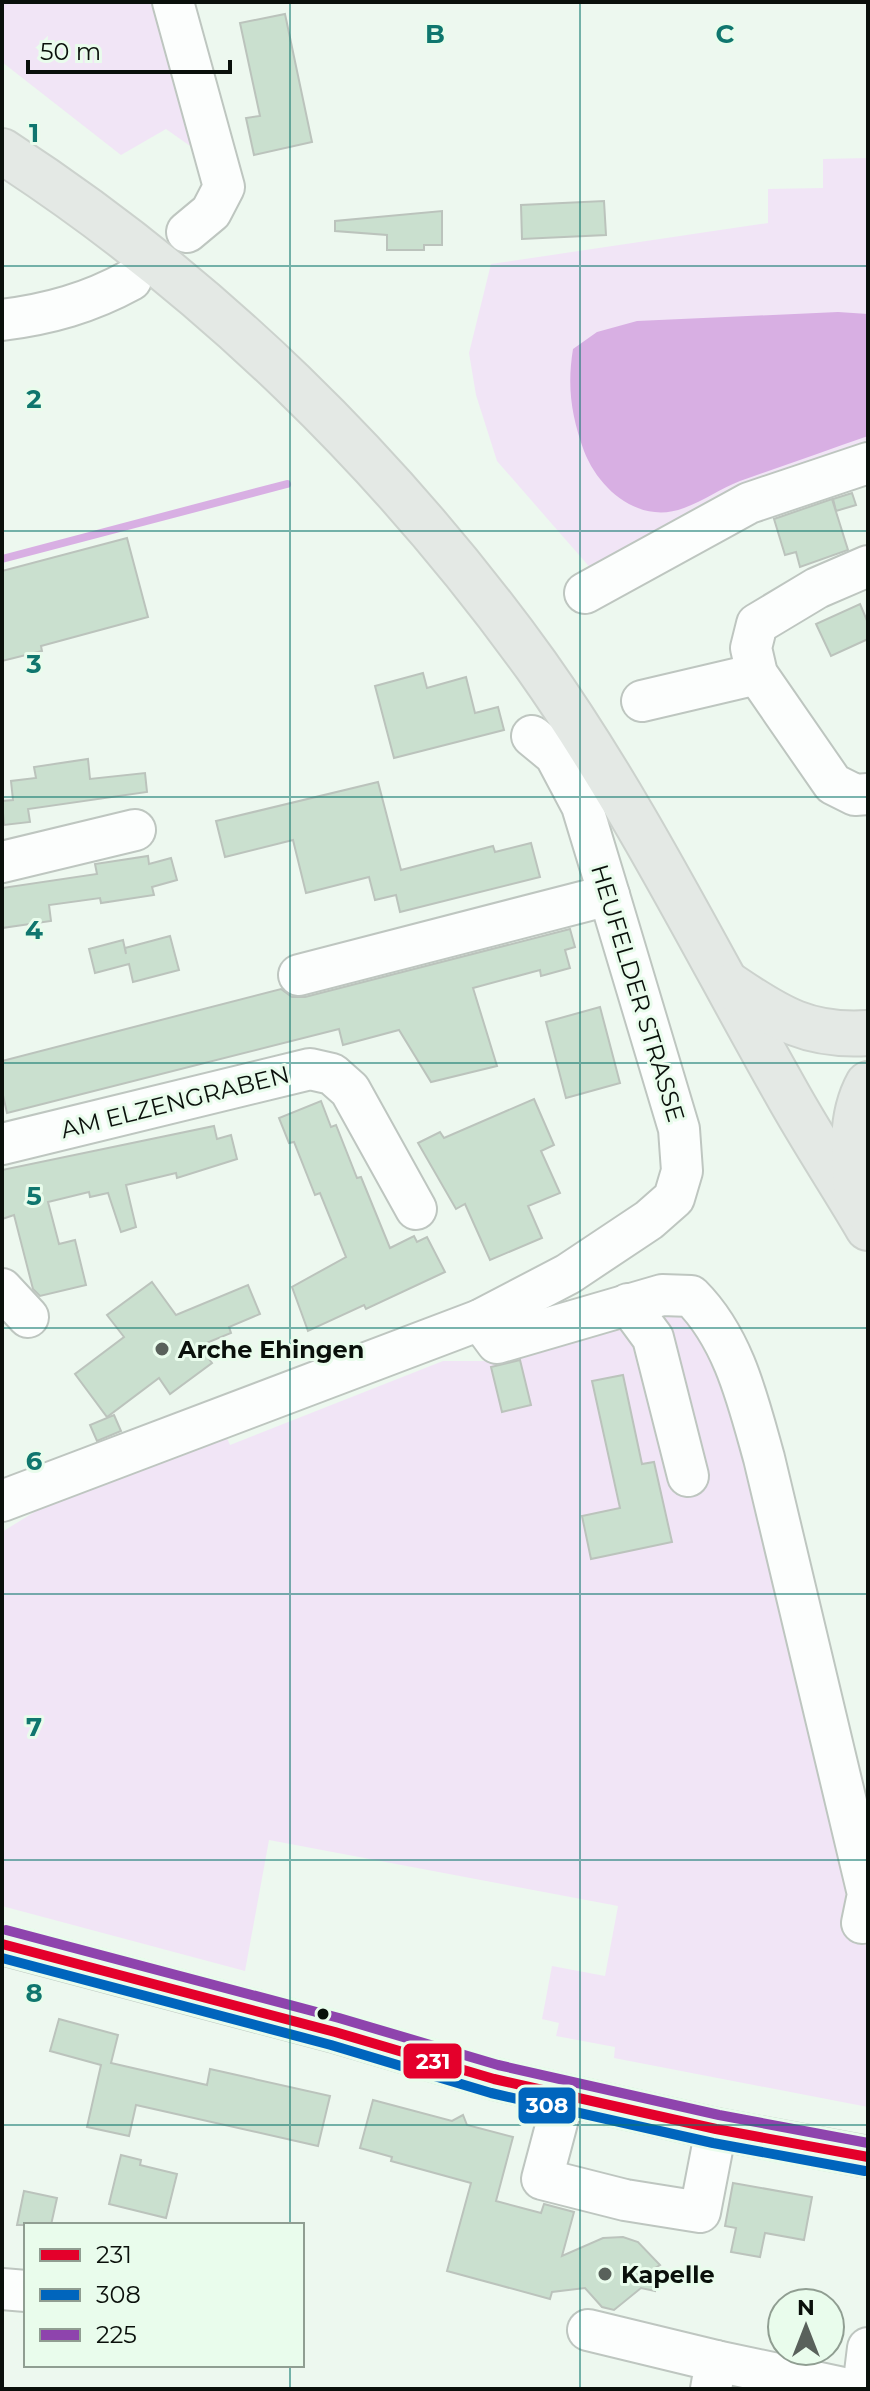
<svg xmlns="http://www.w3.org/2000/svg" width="870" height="2391" viewBox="0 0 870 2391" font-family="Montserrat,sans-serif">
	<rect width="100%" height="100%" fill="#edf8ef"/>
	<!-- green -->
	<g fill="#f1e5f6">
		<polygon points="2,2 160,2 203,155 166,129 121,155 2,62"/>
		<polygon points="868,158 868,449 593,571 497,461 476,395 469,353 491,264 768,223 768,189 823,188 823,159"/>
		<polygon points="668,1301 706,1326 868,1892 868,2107 614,2058 615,2047 556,2036 559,2023 542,2019 552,1966 605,1976 618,1906 269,1840 245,1971 2,1906 2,1532 57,1498 227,1438 230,1445 443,1361 499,1361 610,1333"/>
	</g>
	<!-- water -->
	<path fill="#d8afe3" d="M838 312 868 314V436C825 451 783 466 740 481 721 488 704 501 684 508 640 525 599 490 584 451 571 415 567 386 573 349L597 332 637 321Z"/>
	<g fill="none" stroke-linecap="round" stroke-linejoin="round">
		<!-- stream -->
		<polyline stroke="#d8afe3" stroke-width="8" points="2,559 287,484"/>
	</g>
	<!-- building -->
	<g fill="#cae0cf" stroke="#bbc3bc" stroke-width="2">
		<polygon points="285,14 312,142 254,155 246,118 260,116 240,23"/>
		<polygon points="604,201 606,235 522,239 521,205"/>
		<polygon points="442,211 442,245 424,245 424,250 387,250 387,235 335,231 335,221"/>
		<polygon points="852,493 856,505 836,511 833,499"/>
		<polygon points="832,499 848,550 800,567 796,552 785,555 774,519"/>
		<polygon points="127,538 148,617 41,646 42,651 2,661 2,571"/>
		<polygon points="860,604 868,623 868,639 831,656 816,624"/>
		<polygon points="423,673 427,688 466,677 475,713 498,707 504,730 394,758 375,686"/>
		<polygon points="88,759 90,779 145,773 147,792 28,809 30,822 4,825 2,801 13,800 11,781 36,778 34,767"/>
		<polygon points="378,782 401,870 493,846 495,852 531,843 540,877 400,912 396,895 375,900 369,877 306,893 293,840 225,857 216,821"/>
		<polygon points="148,856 149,864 171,858 177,880 152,887 154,895 101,903 100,898 49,905 51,921 2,928 2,888 97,874 95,864"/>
		<polygon points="570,929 575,947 565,950 570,968 541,976 540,970 473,988 497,1066 431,1082 399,1030 343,1045 339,1029 7,1113 2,1091 2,1061 281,989 292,997 305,997"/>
		<polygon points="170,936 179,970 133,982 129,964 95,973 89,949 123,940 126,954 125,948"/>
		<polygon points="600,1007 620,1083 566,1098 546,1022"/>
		<polygon points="534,1099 554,1145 541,1151 560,1193 528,1206 542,1238 490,1260 465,1204 456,1209 418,1143 440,1132 444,1138"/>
		<polygon points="321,1101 331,1127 336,1125 357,1178 361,1177 390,1248 414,1236 417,1242 427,1237 445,1272 366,1309 364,1305 308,1331 292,1287 346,1257 320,1193 315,1195 294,1142 289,1143 279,1118"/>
		<polygon points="214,1126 217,1139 231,1135 237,1159 177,1178 176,1173 126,1185 136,1227 121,1232 108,1193 90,1197 89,1192 48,1202 59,1244 75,1240 86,1285 40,1296 33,1289 14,1215 2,1219 2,1170"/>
		<polygon points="152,1282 176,1315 248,1285 260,1314 229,1327 231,1333 199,1346 212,1363 170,1394 159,1378 107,1417 75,1374 124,1337 107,1315"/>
		<polygon points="520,1360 531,1405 502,1412 491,1367"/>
		<polygon points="623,1375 642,1464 654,1462 672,1542 591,1559 582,1516 620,1508 592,1381"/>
		<polygon points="114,1415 121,1431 97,1441 90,1425"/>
		<polygon points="59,2019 118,2035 111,2063 207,2085 210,2069 330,2096 318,2146 136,2105 129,2136 87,2127 101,2065 50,2051"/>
		<polygon points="373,2100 452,2121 463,2115 467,2125 513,2137 496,2201 541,2213 544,2204 574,2212 562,2256 603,2238 623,2237 638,2242 660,2265 655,2268 655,2291 641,2288 614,2310 602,2307 585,2288 552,2292 550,2299 447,2271 471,2183 391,2161 392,2157 360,2148"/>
		<polygon points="121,2155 141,2160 140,2165 177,2174 166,2218 109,2204"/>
		<polygon points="733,2183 812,2197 804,2240 765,2233 760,2257 731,2252 736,2228 725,2226"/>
		<polygon points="24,2191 57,2198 51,2225 17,2225"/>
	</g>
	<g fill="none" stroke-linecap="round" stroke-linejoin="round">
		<defs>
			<g id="minor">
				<polyline points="173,2 224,187 211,212 187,232"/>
				<path d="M2 320C49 314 89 303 131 280"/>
				<polyline points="868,566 817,588 757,624 751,648 757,674 833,784 855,795 868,794"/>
				<polyline points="585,593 749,503 868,463"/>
				<polyline points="642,701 757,674"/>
				<polyline points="2,862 135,830"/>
				<polyline points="299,975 609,895"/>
				<polyline points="2,1144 310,1069 332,1074 350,1090 416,1209"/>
				<polyline points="2,1289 28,1317"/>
				<polyline points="628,1304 653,1338 688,1476"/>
				<path d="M480 1320 497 1343 662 1295 691 1296C734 1339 748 1401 764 1458L868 1894 862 1923"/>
				<polyline points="2,1501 480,1320 568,1274 649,1220 674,1198 682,1171 679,1129 609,895 582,806 555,755 532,736"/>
				<polyline points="2,1944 335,2032 494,2079 716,2129 868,2157"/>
				<polyline points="564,2096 542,2179 625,2200 700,2212 716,2129"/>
				<polyline points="2,2289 26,2291"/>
				<polyline points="588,2330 716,2361 711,2389"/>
				<polyline points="716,2361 848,2389"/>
				<polyline points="863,2389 868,2348"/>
			</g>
			<g id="major">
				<path d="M2 151C210 286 391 464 536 665 631 799 704 947 785 1090 811 1137 841 1182 868 1228"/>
				<path d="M731 986C778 1018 809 1037 868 1033"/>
				<path d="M858 1205C854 1165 848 1120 868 1084"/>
			</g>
		</defs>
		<!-- minor casing -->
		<use href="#minor" stroke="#bec6c0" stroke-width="44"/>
		<!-- major casing -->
		<use href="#major" stroke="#ccd2cd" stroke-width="48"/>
		<!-- minor -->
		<use href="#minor" stroke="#fcfefd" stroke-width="40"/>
		<!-- major -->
		<use href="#major" stroke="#e4e9e5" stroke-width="44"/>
		<defs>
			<polyline id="bus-1" points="2,1944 335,2032 494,2079 716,2129 868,2157"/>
			<polyline id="bus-2" points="2,1958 331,2045 491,2093 713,2143 865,2171"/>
			<polyline id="bus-3" points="6,1930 339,2018 498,2065 719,2115 868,2143"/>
		</defs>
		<!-- bus-1 casing -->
		<use href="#bus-1" stroke="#e9fcec" stroke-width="16"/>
		<!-- bus-2 casing -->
		<use href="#bus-2" stroke="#e9fcec" stroke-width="16"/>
		<!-- bus-3 casing -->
		<use href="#bus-3" stroke="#e9fcec" stroke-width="16"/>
		<!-- bus-1 -->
		<use href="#bus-1" stroke="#e4002b" stroke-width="10"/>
		<!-- bus-2 -->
		<use href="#bus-2" stroke="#0065bd" stroke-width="10"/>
		<!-- bus-3 -->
		<use href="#bus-3" stroke="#8e44ad" stroke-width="10"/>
	</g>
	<!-- grid -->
	<path fill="none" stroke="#0f766e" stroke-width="2" stroke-opacity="0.55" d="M290 2V2225M580 2V2389M2 266H868M2 531H868M2 797H868M2 1063H868M2 1328H868M2 1594H868M2 1860H868M2 2125H868M290 2365V2389"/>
	<!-- markers -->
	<g fill="#59615b" stroke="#e9fcec" stroke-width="3">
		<circle cx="162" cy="1349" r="8"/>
		<circle cx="605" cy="2274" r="8"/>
	</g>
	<circle fill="#0a100b" stroke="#e9fcec" stroke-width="3" cx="323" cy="2014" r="7"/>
	<g text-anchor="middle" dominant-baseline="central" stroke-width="6" stroke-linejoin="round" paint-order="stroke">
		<!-- street labels -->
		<g font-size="24" fill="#0a100b" stroke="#e9fcec">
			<text transform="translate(638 993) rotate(73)">HEUFELDER STRASSE</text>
			<text transform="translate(175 1102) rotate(-14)">AM ELZENGRABEN</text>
		</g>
		<!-- poi labels -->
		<g font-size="24" font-weight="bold" fill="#0a100b" stroke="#e9fcec" text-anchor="start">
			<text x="178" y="1349">Arche Ehingen</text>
			<text x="621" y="2274">Kapelle</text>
		</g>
	</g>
	<g font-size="26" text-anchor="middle" font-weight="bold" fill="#0f766e" stroke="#e9fcec" stroke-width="6" stroke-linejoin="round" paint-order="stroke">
		<text x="435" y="43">B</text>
		<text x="725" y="43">C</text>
		<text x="34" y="142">1</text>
		<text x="34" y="408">2</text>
		<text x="34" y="673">3</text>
		<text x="34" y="939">4</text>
		<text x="34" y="1205">5</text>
		<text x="34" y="1470">6</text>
		<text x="34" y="1736">7</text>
		<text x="34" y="2002">8</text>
	</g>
	<g stroke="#e9fcec" stroke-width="3">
		<rect x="402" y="2042" width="61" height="38" rx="8" fill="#e4002b"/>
		<rect x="517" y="2086" width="60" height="39" rx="8" fill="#0065bd"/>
	</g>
	<g font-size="22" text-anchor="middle" font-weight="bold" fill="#fff">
		<text x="433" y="2069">231</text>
		<text x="547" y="2113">308</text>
	</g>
	<!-- border -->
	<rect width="870" height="2391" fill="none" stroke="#0a100b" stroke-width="8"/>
	<!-- legend -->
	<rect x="24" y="2223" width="280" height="144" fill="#e9fcec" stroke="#909e92" stroke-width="2"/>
	<rect x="40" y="2249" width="40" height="12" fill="#e4002b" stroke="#909e92" stroke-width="2"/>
	<text x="96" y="2263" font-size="24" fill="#0a100b">231</text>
	<rect x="40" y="2289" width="40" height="12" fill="#0065bd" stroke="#909e92" stroke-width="2"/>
	<text x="96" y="2303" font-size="24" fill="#0a100b">308</text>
	<rect x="40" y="2329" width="40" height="12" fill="#8e44ad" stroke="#909e92" stroke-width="2"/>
	<text x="96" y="2343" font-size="24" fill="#0a100b">225</text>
	<!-- north arrow -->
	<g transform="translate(806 2327)"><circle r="38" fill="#e9fcec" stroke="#909e92" stroke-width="2"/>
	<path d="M0-6L14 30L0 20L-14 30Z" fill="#59615b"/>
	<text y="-12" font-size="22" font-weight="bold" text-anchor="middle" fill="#0a100b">N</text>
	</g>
	<!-- scale -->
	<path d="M28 60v12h202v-12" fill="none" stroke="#0a100b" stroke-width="4"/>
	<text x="40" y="60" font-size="24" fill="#0a100b" stroke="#e9fcec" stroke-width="6" paint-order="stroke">50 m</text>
</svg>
